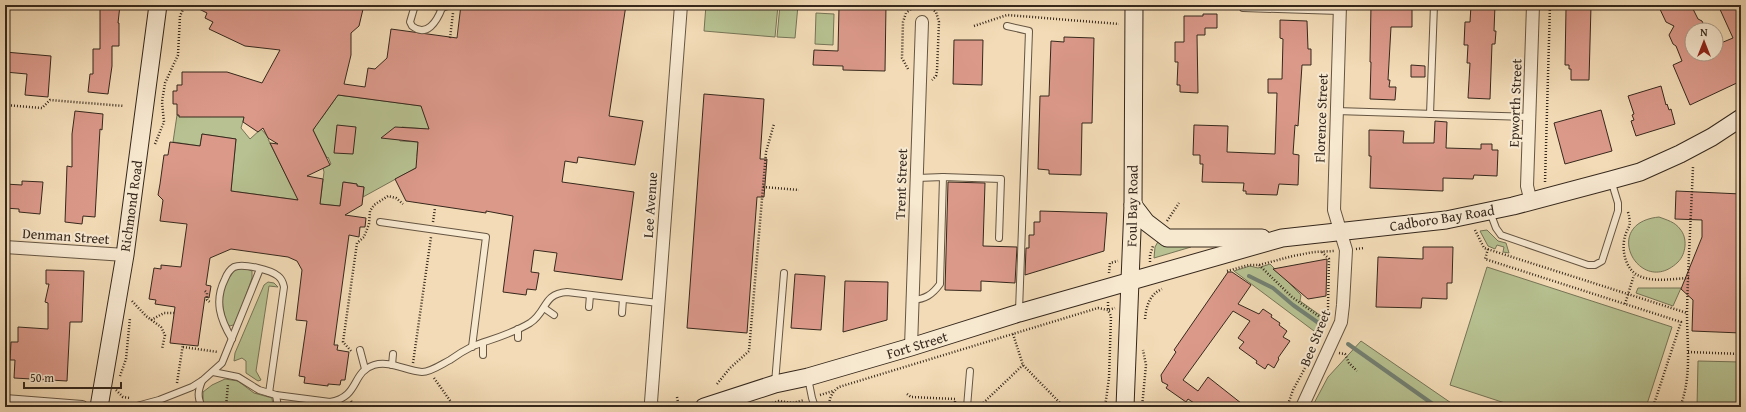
<svg xmlns="http://www.w3.org/2000/svg" width="1746" height="412" viewBox="0 0 1746 412" font-family="'Gentium Book Plus',serif">
	<rect width="100%" height="100%" fill="#f2dbb6"/>
	<filter id="stains"><feTurbulence type="fractalNoise" baseFrequency=".005" numOctaves="4"/><feColorMatrix values="0 0 0 0 .2 0 0 0 0 .09 0 0 0 0 .02 0 0 0 .5 -.17"/></filter>
	<radialGradient id="worn" r=".72"><stop offset=".6" stop-color="#630" stop-opacity="0"/><stop offset="1" stop-color="#630" stop-opacity=".3"/></radialGradient>
	<!-- green -->
	<g fill="#b7c191" stroke="#767456">
		<polygon points="706,5 778,5 775,37 704,31"/>
		<polygon points="780,5 798,5 795,38 777,37"/>
		<polygon points="816,13 834,14 833,45 815,44"/>
		<polygon points="338,95 422,106 434,143 426,129 402,127 399,139 400,141 418,142 417,156 433,152 432,159 363,197 364,187 357,186 357,184 344,182 340,206 320,204 324,172 323,168 331,164 328,157 327,158 313,130 315,128 312,127 321,119"/>
		<polygon points="245,114 241,128 250,139 261,129 269,138 268,139 292,188 304,183 313,202 231,191 236,139 202,134 200,146 173,142 177,115"/>
		<path d="M1659 217C1667 220 1675 222 1680 229 1688 238 1686 254 1678 262 1640 299 1599 223 1659 217Z"/>
		<polygon points="1487,230 1498,241 1506,243 1509,253 1503,252 1504,247 1497,245 1495,249 1488,246 1480,231"/>
		<polygon points="1160,238 1191,246 1191,247 1154,258 1155,247"/>
		<polygon points="1270,264 1301,295 1300,301 1324,318 1318,334 1234,271 1250,266 1258,268"/>
		<polygon points="1487,267 1672,327 1646,407 1517,407 1450,385"/>
		<path d="M244 268 252 271V278L236 324 230 326 227 324C220 303 220 287 235 270Z"/>
		<polygon points="268,282 274,283 278,287 269,286 256,371 261,380 258,381 246,373 246,361 242,358 234,361 235,353 264,285"/>
		<polygon points="1638,288 1681,288 1673,306 1636,293"/>
		<polygon points="1361,341 1457,407 1312,407 1328,377"/>
		<polygon points="1698,361 1741,362 1741,407 1697,407"/>
		<polygon points="225,379 238,381 254,393 272,398 273,407 205,407 203,400 203,392 212,385"/>
	</g>
	<g fill="none" stroke-linecap="round" stroke-linejoin="round">
		<!-- stream -->
		<g stroke="#738072" stroke-width="4">
			<polyline points="989,5 991,7"/>
			<polyline points="1249,276 1273,288 1293,305 1320,324"/>
			<polyline points="1348,344 1437,407"/>
		</g>
	</g>
	<!-- building -->
	<g fill="#db998a" stroke="#36281c">
		<polygon points="100,5 120,5 118,23 119,23 119,46 112,46 112,66 108,94 88,92 90,74 93,74 93,49 100,49"/>
		<polygon points="191,5 364,5 359,26 351,33 351,55 344,84 365,87 368,68 375,69 387,58 391,29 457,38 461,5 626,5 609,116 643,121 635,165 578,157 577,163 565,161 562,182 634,192 622,280 554,271 557,253 534,250 531,272 539,273 536,290 527,289 526,295 503,292 513,216 486,211 486,213 406,201 395,179 416,168 418,142 381,138 395,127 429,129 421,106 338,95 313,130 330,165 307,176 323,179 320,204 340,206 343,182 357,184 357,186 364,187 362,205 345,215 366,218 365,227 360,227 359,237 349,235 334,345 338,345 337,350 349,352 345,380 341,380 340,385 328,384 328,386 304,383 305,377 299,376 307,321 296,320 302,270 297,261 288,257 231,249 210,258 206,285 211,286 209,298 205,297 198,346 170,343 175,307 155,304 156,300 149,299 154,268 161,269 161,265 181,267 187,224 160,221 163,200 158,195 160,184 164,155 168,155 170,142 200,146 202,134 236,139 231,191 298,200 270,143 278,144 268,138 263,128 258,132 243,122 244,117 179,117 179,115 177,115 177,104 173,104 173,91 177,91 177,85 182,85 182,72 227,72 262,83 280,50 245,46 209,29 213,22 205,18 207,13"/>
		<polygon points="864,5 886,5 885,71 843,70 843,66 813,65 814,50 838,51 839,7 864,8"/>
		<polygon points="1371,5 1388,5 1388,8 1412,8 1412,27 1391,27 1388,80 1390,80 1389,87 1396,87 1395,100 1370,99 1371,62 1370,62"/>
		<polygon points="1471,5 1495,5 1494,31 1496,31 1495,44 1492,44 1490,99 1468,98 1470,63 1467,63 1468,45 1464,45 1465,22 1470,22"/>
		<polygon points="1568,5 1591,6 1589,80 1571,80 1571,69 1569,69 1569,65 1565,65 1566,9 1568,9"/>
		<polygon points="1658,5 1691,5 1698,19 1702,21 1706,30 1692,30 1692,54 1716,54 1716,45 1733,38 1718,5 1741,5 1741,81 1690,105 1673,65 1682,61 1676,46 1673,44 1669,35 1674,26 1666,22"/>
		<polygon points="1203,14 1217,14 1217,28 1205,28 1205,35 1197,35 1198,93 1180,92 1180,85 1177,85 1178,62 1175,62 1175,42 1184,42 1184,16 1203,16"/>
		<polygon points="1280,20 1307,21 1308,49 1311,49 1311,65 1302,65 1298,126 1295,125 1293,154 1299,155 1298,185 1279,184 1277,195 1246,194 1246,191 1243,191 1244,183 1202,182 1203,164 1200,164 1200,155 1193,155 1194,125 1228,126 1227,152 1275,154 1277,93 1268,93 1268,79 1282,79 1283,39 1280,38"/>
		<polygon points="1064,37 1094,38 1092,123 1082,123 1081,175 1049,174 1049,170 1038,169 1040,96 1049,96 1051,41 1064,42"/>
		<polygon points="954,40 983,40 982,85 953,84"/>
		<polygon points="5,52 51,56 48,97 25,95 27,74 5,72"/>
		<polygon points="1411,65 1425,66 1425,77 1411,77"/>
		<polygon points="1661,86 1666,105 1667,104 1669,110 1671,109 1675,124 1636,136 1631,121 1634,120 1632,115 1634,114 1628,96"/>
		<polygon points="704,94 764,99 760,159 767,159 764,197 757,197 747,333 687,328"/>
		<polygon points="1601,110 1612,151 1565,164 1554,123"/>
		<polygon points="75,111 103,114 102,130 100,129 95,217 83,216 82,224 65,222 67,166 72,167 72,134"/>
		<polygon points="1435,121 1447,122 1446,148 1481,149 1481,144 1492,144 1492,150 1498,150 1497,176 1474,175 1473,179 1443,178 1443,191 1370,188 1371,156 1369,156 1369,130 1404,131 1403,143 1434,143"/>
		<polygon points="337,125 356,127 353,154 334,153"/>
		<polygon points="22,181 43,182 40,214 19,212 19,209 5,208 5,184 22,185"/>
		<polygon points="948,182 985,183 983,246 1017,247 1015,283 981,281 981,291 945,290"/>
		<polygon points="1676,191 1741,194 1741,333 1692,331 1693,300 1681,289 1702,237 1702,220 1675,219"/>
		<polygon points="1040,211 1107,213 1104,251 1025,275 1026,248 1029,248 1029,235 1034,235 1034,222 1040,222"/>
		<polygon points="1423,247 1453,247 1452,283 1447,283 1447,299 1422,298 1421,308 1376,307 1378,257 1423,259"/>
		<polygon points="1327,259 1326,296 1308,299 1273,269"/>
		<polygon points="46,270 84,271 82,322 70,322 67,381 14,378 15,360 10,360 11,342 18,342 18,327 48,329 48,303 45,302 49,284 46,284"/>
		<polygon points="1228,272 1232,272 1251,285 1238,304 1259,314 1263,309 1272,315 1271,317 1280,323 1279,325 1287,331 1283,337 1290,341 1278,358 1279,359 1274,368 1268,364 1265,369 1256,363 1257,361 1239,348 1244,342 1238,338 1250,321 1233,311 1183,380 1198,391 1208,377 1246,407 1200,407 1188,399 1186,402 1166,388 1168,385 1162,382 1161,375 1176,352 1174,350"/>
		<polygon points="795,274 825,276 821,330 791,328"/>
		<polygon points="845,281 888,282 887,320 843,332"/>
	</g>
	<g fill="none" stroke-linecap="round" stroke-linejoin="round">
		<defs>
			<g id="lane">
				<path d="M415 5 410 22 412 26C427 38 437 21 442 8"/>
				<polyline points="431,5 442,8 451,5"/>
				<polyline points="1243,5 1243,8 1339,11"/>
				<polyline points="1007,26 1029,31 1019,311"/>
				<polyline points="1336,111 1530,117"/>
				<polyline points="1430,114 1434,5"/>
				<polyline points="917,178 943,177 1001,179 999,238"/>
				<polyline points="1490,212 1496,228 1501,235 1588,265 1595,265 1602,261 1618,211 1618,203 1611,180"/>
				<polyline points="380,222 486,237 472,347"/>
				<path d="M913 300C925 299 932 295 940 284L943 177"/>
				<polyline points="589,307 590,295"/>
				<polyline points="544,308 554,315"/>
				<polyline points="622,313 623,299"/>
				<polyline points="518,329 518,338"/>
				<path d="M232 339C220 319 214 301 225 279 227 274 229 270 234 267 243 263 271 270 278 276 282 279 283 282 284 287L269 393"/>
				<polyline points="360,350 365,369"/>
				<polyline points="483,355 483,343"/>
				<polyline points="392,365 393,354"/>
				<path d="M213 372 238 377 259 390 276 395 330 402C360 397 351 372 374 365 390 360 406 371 422 372 431 372 442 364 450 360 457 355 465 350 473 346 492 339 512 334 530 323 548 311 542 294 567 292L658 303"/>
				<polyline points="808,378 812,398 815,407"/>
				<polyline points="775,383 784,273"/>
				<polyline points="276,395 278,407"/>
				<polyline points="133,407 159,400 192,387 203,380 222,363 260,269"/>
				<path d="M202 407C197 397 198 391 202 381"/>
				<polyline points="967,407 970,371"/>
			</g>
			<g id="street">
				<polyline points="1531,202 1527,186 1533,5"/>
				<polyline points="5,247 125,255"/>
				<polyline points="911,347 922,22"/>
				<polyline points="5,401 82,407"/>
				<polyline points="653,407 651,402 681,5"/>
				<polyline points="1302,407 1341,322 1343,305 1346,250 1334,210 1340,5"/>
			</g>
			<g id="secondary">
				<polyline points="1133,205 1146,222 1167,238 1262,238"/>
				<polyline points="99,407 125,255 158,5"/>
				<polyline points="704,407 775,384 808,377 911,347 1019,313 1282,238 1446,220 1513,206 1611,180 1640,172 1680,154 1712,137 1741,118"/>
				<polyline points="1125,407 1133,205 1134,5"/>
			</g>
		</defs>
		<!-- lane casing -->
		<use href="#lane" stroke="#655542" stroke-width="8"/>
		<!-- street casing -->
		<use href="#street" stroke="#655542" stroke-width="14"/>
		<!-- secondary casing -->
		<use href="#secondary" stroke="#36281c" stroke-width="19"/>
		<!-- path -->
		<g stroke="#36281c" stroke-width="2.5" stroke-dasharray="1 2" stroke-linecap="butt">
			<polyline points="927,5 936,12 939,22 937,71 936,76 932,80"/>
			<polyline points="974,26 1007,15 1119,24"/>
			<polyline points="450,38 453,13"/>
			<polyline points="908,69 902,58 903,22 906,13 916,5"/>
			<polyline points="5,105 42,108 50,100 124,106"/>
			<polyline points="155,144 164,122 162,102 165,83 178,55 180,16 185,5"/>
			<polyline points="1545,182 1550,5"/>
			<polyline points="763,187 799,190"/>
			<path d="M1628 212C1633 230 1626 226 1624 241 1623 249 1624 256 1627 263 1637 286 1667 279 1689 278"/>
			<polyline points="1167,221 1179,203"/>
			<polyline points="433,222 435,208"/>
			<polyline points="1475,230 1484,248 1687,313"/>
			<polyline points="1356,249 1364,248"/>
			<polyline points="1488,249 1485,259 1681,322 1653,407"/>
			<polyline points="1322,252 1329,259 1328,307 1326,322"/>
			<polyline points="1150,262 1150,255 1153,246"/>
			<polyline points="1259,265 1292,297 1324,320 1328,320"/>
			<polyline points="1227,271 1249,265 1259,265 1293,256 1314,252 1335,251"/>
			<polyline points="1109,273 1110,263 1118,261"/>
			<polyline points="205,291 207,293 207,300 210,302"/>
			<polyline points="132,301 146,316 161,327 165,335 162,349"/>
			<polyline points="1108,302 1108,310 1115,308"/>
			<polyline points="1625,304 1634,275"/>
			<path d="M1145 319C1146 306 1150 294 1162 289"/>
			<polyline points="151,320 164,313 174,313"/>
			<polyline points="1013,334 1023,365 1064,407"/>
			<polyline points="183,347 218,352"/>
			<polyline points="351,351 343,342 357,243 364,237 369,224 370,211 374,205 388,196 396,198 403,204"/>
			<polyline points="1688,352 1741,354"/>
			<polyline points="1339,353 1345,354 1349,363 1357,371"/>
			<polyline points="413,363 431,237"/>
			<polyline points="120,376 126,359 130,318"/>
			<polyline points="434,378 451,402 451,407"/>
			<polyline points="177,383 183,344"/>
			<polyline points="717,384 730,368 749,351 766,152 774,124"/>
			<polyline points="116,390 123,397 130,398"/>
			<polyline points="907,394 911,397 955,399 955,407"/>
			<polyline points="820,395 833,391"/>
			<polyline points="677,397 679,407"/>
			<polyline points="351,401 354,406 352,407"/>
			<polyline points="793,403 804,400"/>
			<polyline points="1476,403 1484,407"/>
			<polyline points="226,407 228,384"/>
			<polyline points="761,407 779,401 793,403 795,407"/>
			<path d="M830 407C828 399 832 392 839 387L1098 308 1108 310 1111 316 1109 378 1105 407"/>
			<polyline points="979,407 1023,365"/>
			<polyline points="1142,407 1146,365 1143,350"/>
			<polyline points="1287,407 1293,390 1305,368"/>
			<path d="M1680 407C1692 377 1687 345 1687 313 1688 265 1691 216 1693 167"/>
		</g>
		<!-- lane -->
		<use href="#lane" stroke="#f7e8d0" stroke-width="6"/>
		<!-- street -->
		<use href="#street" stroke="#f7e8d0" stroke-width="12"/>
		<!-- secondary -->
		<use href="#secondary" stroke="#f7e8d0" stroke-width="17"/>
	</g>
	<g text-anchor="middle" dominant-baseline="central" stroke-width="4" stroke-linejoin="round" paint-order="stroke">
		<!-- street labels -->
		<g font-size="14" fill="#36281c" stroke="#f7e8d0">
			<text transform="translate(1515 103) rotate(-88)">Epworth Street</text>
			<text transform="translate(1321 118) rotate(-88)">Florence Street</text>
			<text transform="translate(901 184) rotate(-88)">Trent Street</text>
			<text transform="translate(650 205) rotate(-86)">Lee Avenue</text>
			<text transform="translate(131 206) rotate(-82)">Richmond Road</text>
			<text transform="translate(1132 206) rotate(-89)">Foul Bay Road</text>
			<text transform="translate(1442 218) rotate(-9)">Cadboro Bay Road</text>
			<text transform="translate(66 236) rotate(4)">Denman Street</text>
			<text transform="translate(1315 338) rotate(-68)">Bee Street</text>
			<text transform="translate(917 345) rotate(-17)">Fort Street</text>
		</g>
	</g>
	<!-- margin -->
	<rect width="1746" height="412" fill="none" stroke="#f2dbb6" stroke-width="20"/>
	<rect x="6" y="6" width="1734" height="400" fill="none" stroke="#36281c" stroke-width="2"/>
	<rect x="10" y="10" width="1726" height="392" fill="none" stroke="#36281c"/>
	<!-- north arrow -->
	<g transform="translate(1704 42)"><circle r="19" fill="#f7e8d0" stroke="#aa9b88"/>
	<path d="M0-3L7 15L0 10L-7 15Z" fill="#8f2418"/>
	<text y="-6" font-size="11" font-weight="bold" text-anchor="middle" fill="#36281c">N</text>
	</g>
	<!-- scale -->
	<path d="M24 382v6h97v-6" fill="none" stroke="#36281c" stroke-width="2"/>
	<text x="30" y="382" font-size="12" fill="#36281c" stroke="#f7e8d0" stroke-width="3" paint-order="stroke">50 m</text>
	<rect width="100%" height="100%" filter="url(#stains)"/>
	<rect width="100%" height="100%" fill="url(#worn)"/>
</svg>
